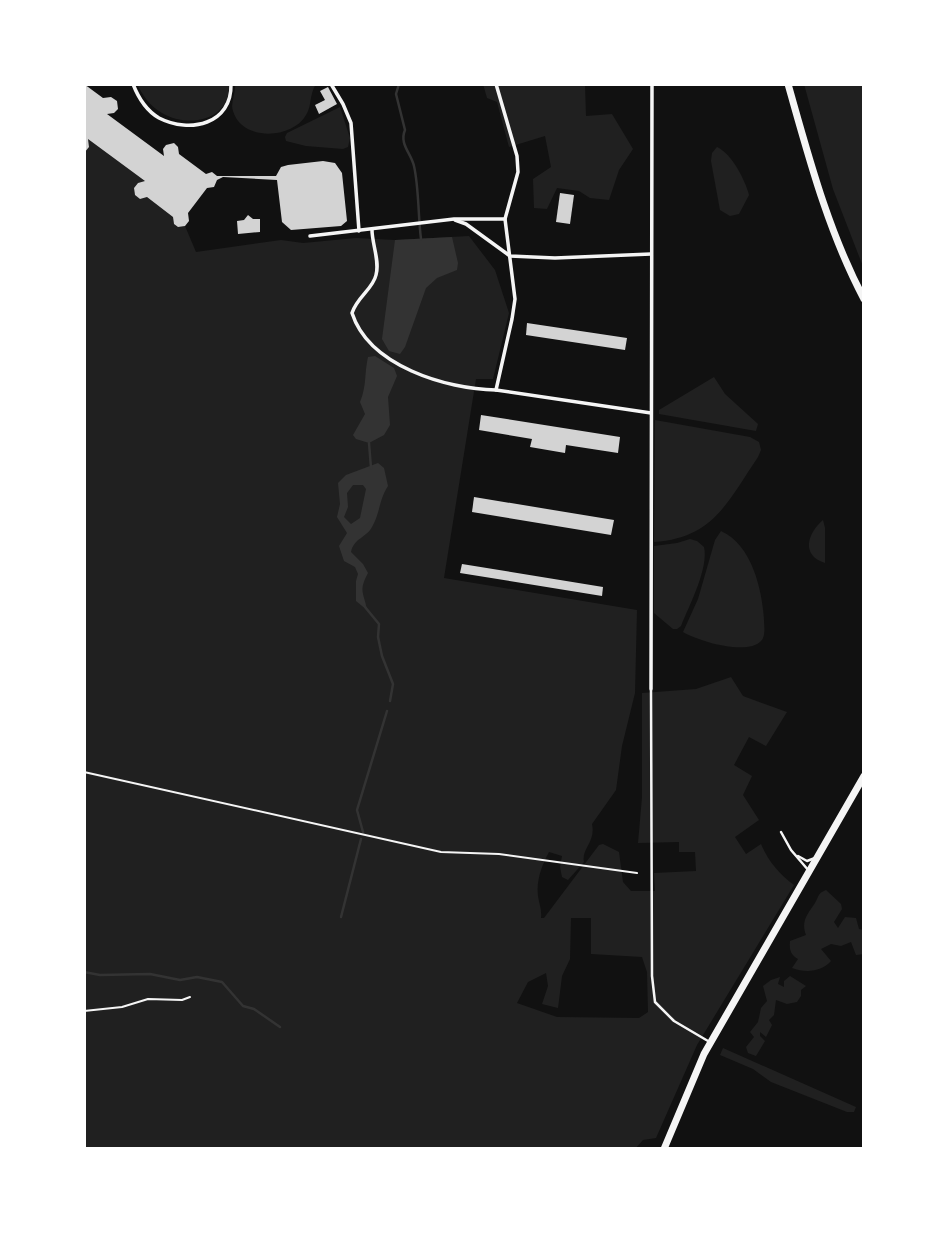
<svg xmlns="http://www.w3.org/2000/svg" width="948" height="1233" viewBox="0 0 948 1233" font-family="'Fira Sans Condensed',sans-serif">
	<rect width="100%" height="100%" fill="#111"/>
	<!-- green -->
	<g fill="#202020" fill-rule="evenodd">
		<path d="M137 84H229C231 120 189 129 162 113 150 106 143 96 137 84Z"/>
		<path d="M235 84H316C309 95 312 106 306 115 293 139 242 142 233 111 230 103 236 93 235 84Z"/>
		<polygon points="483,84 585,84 586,116 612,114 633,149 619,170 609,200 590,198 579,191 557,188 547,209 534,208 533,179 551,167 545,136 509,147 497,102 487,98"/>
		<polygon points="804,84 864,84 864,269 833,189"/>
		<polygon points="340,107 350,138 348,147 343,149 306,146 286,141 285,137 287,133"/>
		<path d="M88 139 145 181 138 183 134 188 135 195 140 199 147 197 173 217 174 224 178 227 185 226 196 252 281 240 303 243 356 238 395 240 469 236 495 270 509 313 493 379H476L444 578 637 610 635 693 622 746 616 790 592 824C596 842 581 849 584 862L568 880 562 877 560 867 562 856 549 852C542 865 536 880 538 896 539 904 542 909 541 918H544L547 914 599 845 603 844 619 852 623 882 631 891H655L654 873 696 871 695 852H679V842L638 843 642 797V693L696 689 731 677 743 696 787 712 766 746 749 737 734 765 752 776 743 795 759 820 735 837 746 854 761 844C768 861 779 874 794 885L697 1045 656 1138 643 1140 635 1149H84V152L89 147ZM571 918H591V954L642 957 647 972 648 1012 639 1018 557 1017 517 1003 528 982 546 973 548 986 542 1004 558 1008 562 976 570 959Z"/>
		<path d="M717 147C732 154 745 180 749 195L739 214 730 216 720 210 711 161 712 153Z"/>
		<polygon points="714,377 725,394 758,424 756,431 659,414 659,410"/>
		<path d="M655 420 750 437 759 442 761 450 758 457C728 501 714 538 654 542Z"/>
		<path d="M823 520 825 528V563C800 555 808 533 823 520Z"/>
		<path d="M721 531C752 545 762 589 764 620 764 626 766 636 761 641 747 656 698 641 683 632L698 599 715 540Z"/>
		<path d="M690 539 697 541 704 547C709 568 689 606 681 626L677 629H673L654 613V546L677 543Z"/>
		<path d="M826 890 841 904 842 909 834 922 838 928 845 917 856 918 859 929 864 930V954L856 955 851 942 841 946 831 944 821 949 831 961C821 972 806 973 792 968L798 959C791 955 789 950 790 941L806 935C801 921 807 915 815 903 819 896 818 893 826 890Z"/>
		<polygon points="790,976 806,986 801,990 801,996 797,1002 787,1004 776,1000 774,1015 769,1020 772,1025 766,1037 760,1032 760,1036 765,1041 756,1056 748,1053 746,1047 754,1037 750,1032 758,1022 761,1008 767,1001 763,986 771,980 780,977 778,984 784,987 784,981"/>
		<polygon points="723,1048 856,1107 854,1112 847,1112 771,1082 753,1069 720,1055"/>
	</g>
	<!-- water -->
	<g fill="#333" fill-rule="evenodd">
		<polygon points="452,237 458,263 457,270 437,278 426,288 405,347 400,354 389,351 382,339 395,240"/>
		<path d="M375 356 394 368 397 376 388 397 390 425 384 435 369 443 356 439 353 435 365 414 360 402C367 385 364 375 368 357Z"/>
		<path d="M378 463 384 468 388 486C379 500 380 513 372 527 366 538 354 538 351 552L363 564 368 573C358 592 364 592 367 610L356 601V581L358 574 355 567 344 561 339 546 347 533 337 517 340 504 338 483 346 475ZM353 485H363L366 489 360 518 351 524 344 517 348 507 347 493Z"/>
	</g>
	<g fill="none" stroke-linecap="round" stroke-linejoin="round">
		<!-- stream -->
		<g stroke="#333" stroke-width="2.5">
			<path d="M399 84 396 94 405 130C399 144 411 153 414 166 419 188 418 216 421 239"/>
			<polyline points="369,443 371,468"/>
			<polyline points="365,607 379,624 378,637 382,656 393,684 390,701"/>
			<polyline points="363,832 357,810 387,711"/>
			<polyline points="341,917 361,839"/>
			<polyline points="84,972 100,975 150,974 180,980 197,977 222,982 243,1006 254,1009 280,1027"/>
		</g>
	</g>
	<!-- building -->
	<g fill="#d3d3d3">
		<polygon points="84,84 103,98 111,97 117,101 118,109 114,113 107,114 164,156 163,149 166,145 174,143 178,147 179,154 206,174 212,172 217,176 276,176 281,167 288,165 323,161 335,163 342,173 347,221 341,226 291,230 282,222 277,180 223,177 217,180 214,187 207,188 188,213 189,221 185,226 178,227 174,224 173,217 147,197 140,199 135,195 134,188 138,183 145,181 88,139 89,147 84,153"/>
		<polygon points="328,87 337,104 319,114 315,105 325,100 320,91"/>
		<polygon points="560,193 574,195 570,224 556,222"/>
		<polygon points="248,215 253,219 260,219 260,232 238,234 237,221 244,220"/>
		<polygon points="527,323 627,338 625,350 526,335"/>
		<polygon points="481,415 620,437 618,453 566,445 565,453 530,447 532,439 479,430"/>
		<polygon points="474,497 614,520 611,535 472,512"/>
		<polygon points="462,564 603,587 602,596 460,573"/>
	</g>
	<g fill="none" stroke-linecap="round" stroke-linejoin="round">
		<!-- path -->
		<g stroke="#f5f5f5" stroke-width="2">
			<polyline points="84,772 441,852 499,854 637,873"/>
			<polyline points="84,1011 122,1007 148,999 182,1000 190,997"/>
		</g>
		<!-- service -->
		<g stroke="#f5f5f5" stroke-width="2.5">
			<polyline points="651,690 652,976 655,1002 674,1021 708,1041"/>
			<polyline points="781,832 791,850 809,871"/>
			<polyline points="798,856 807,861 815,858"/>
		</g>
		<!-- pedestrian -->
		<g stroke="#f5f5f5" stroke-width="3.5">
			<path d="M133 84C138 97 147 111 159 118 190 134 232 124 231 84"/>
			<polyline points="331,84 343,104 351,123 359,231"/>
			<polyline points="496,84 517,156 518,172 505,219 515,299 512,319 496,390"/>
			<polyline points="455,220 466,224 510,256 555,258 651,254"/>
			<path d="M372 230C372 244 380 261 376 275 373 289 357 297 352 313 369 366 446 389 496 390L651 413"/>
			<polyline points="310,236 454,219 505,219"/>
			<polyline points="651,689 652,84"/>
		</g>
		<!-- secondary -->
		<g stroke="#f5f5f5" stroke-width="7">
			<path d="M788 84C809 158 828 231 864 299"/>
			<polyline points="664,1149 704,1054 864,776"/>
		</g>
	</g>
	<!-- border -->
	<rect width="948" height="1233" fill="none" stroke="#ffffff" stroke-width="172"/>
</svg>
